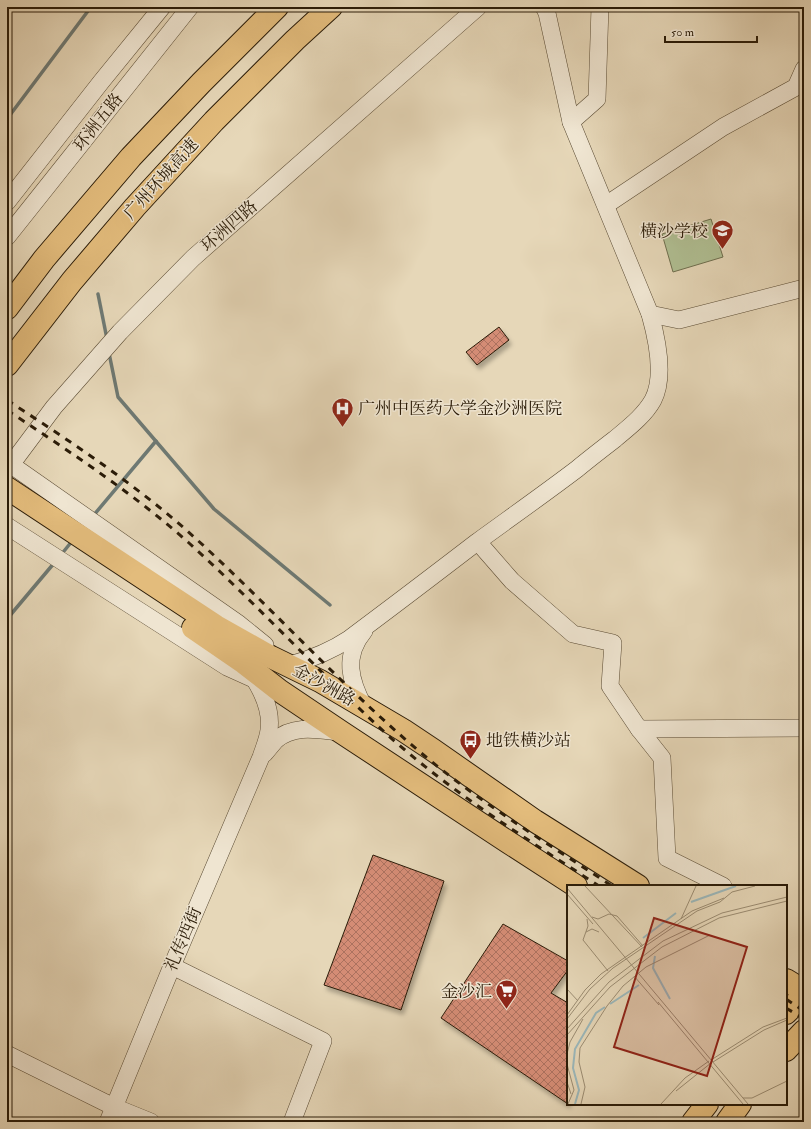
<svg xmlns="http://www.w3.org/2000/svg" width="811" height="1129" viewBox="0 0 811 1129" font-family="'IM FELL Double Pica','Noto Serif SC',serif">
	<defs>
		<pattern id="building-cross-hatch" width="8" height="8" patternUnits="userSpaceOnUse"><rect width="8" height="8" fill="#d48c75"/><path d="M0 0l8 8M0 8l8-8" fill="none" stroke="#ac725e"/></pattern>
		<filter id="shadow"><feDropShadow dx="2.5" dy="4.5" stdDeviation="2" flood-color="#0004"/></filter>
	</defs>
	<rect width="100%" height="100%" fill="#e6d7b8"/>
	<filter id="stains"><feTurbulence type="fractalNoise" baseFrequency=".005" numOctaves="4"/><feColorMatrix values="0 0 0 0 .2 0 0 0 0 .09 0 0 0 0 .02 0 0 0 .5 -.17"/></filter>
	<radialGradient id="worn" r=".72"><stop offset=".6" stop-color="#630" stop-opacity="0"/><stop offset="1" stop-color="#630" stop-opacity=".3"/></radialGradient>
	<!-- green -->
	<polygon fill="#b0bf93" stroke="#6e6e4e" points="711,219 723,257 673,272 662,234"/>
	<g fill="none" stroke-linecap="round" stroke-linejoin="round">
		<!-- stream -->
		<g stroke="#6e7973" stroke-width="3.5">
			<polyline points="7,119 91,7"/>
			<polyline points="98,294 107,339"/>
			<polyline points="109,353 118,397 214,509 330,605"/>
			<polyline points="93,516 156,441"/>
			<polyline points="60,556 73,540"/>
			<polyline points="7,619 55,562"/>
		</g>
	</g>
	<!-- building -->
	<g fill="url(#building-cross-hatch)" stroke="#2b1c08" filter="url(#shadow)">
		<polygon points="499,327 509,340 477,365 466,352"/>
		<polygon points="373,855 444,881 401,1010 324,985"/>
		<polygon points="503,924 568,961 568,970 551,993 568,1003 568,1104 441,1018"/>
	</g>
	<g fill="none" stroke-linecap="round" stroke-linejoin="round">
		<defs>
			<g id="minor">
				<polyline points="571,122 597,99 600,7"/>
				<polyline points="7,202 101,82 162,7"/>
				<polyline points="606,205 723,127 796,87 804,69"/>
				<polyline points="7,237 190,7"/>
				<polyline points="650,314 679,320 804,288"/>
				<polyline points="10,464 239,624 265,645"/>
				<polyline points="7,470 54,407 69,390 120,332 193,258 478,7"/>
				<polyline points="7,526 227,667 258,681"/>
				<polyline points="478,542 512,581 573,634 613,643 610,686 639,729 662,758 667,858 723,886"/>
				<path d="M284 661 290 665C311 659 331 651 349 639 392 607 434 575 477 542 510 518 544 494 577 469 589 459 602 449 615 439 628 428 644 416 653 400 665 377 657 339 650 314L571 122 547 13 544 7"/>
				<path d="M364 707C350 681 343 656 364 631"/>
				<polyline points="639,729 804,728"/>
				<path d="M264 754C268 750 272 744 276 740 294 724 319 730 340 732"/>
				<polyline points="172,966 323,1041 292,1122"/>
				<polyline points="7,1054 114,1107 151,1122"/>
				<path d="M108 1122 172 966 261 757C264 748 268 739 269 730 272 708 261 688 249 671"/>
			</g>
			<g id="major">
				<polyline points="7,488 216,626 271,657 320,681 403,730 433,750 535,821 638,886"/>
				<polyline points="193,628 244,663 280,691 341,732 508,842 576,886"/>
				<polyline points="786,980 804,991"/>
				<polyline points="786,1013 804,995"/>
				<polyline points="786,1050 804,1031"/>
				<polyline points="693,1122 707,1104"/>
				<polyline points="727,1122 740,1104"/>
			</g>
			<g id="highway">
				<polyline points="7,308 44,259 131,157 201,83 277,7"/>
				<polyline points="7,365 72,281 135,207 214,121 295,40 331,7"/>
			</g>
		</defs>
		<!-- minor casing -->
		<use href="#minor" stroke="#5a4b34" stroke-width="18"/>
		<!-- major casing -->
		<use href="#major" stroke="#2b1c08" stroke-width="24"/>
		<!-- highway casing -->
		<use href="#highway" stroke="#2b1c08" stroke-width="24"/>
		<!-- minor -->
		<use href="#minor" stroke="#efe5d1" stroke-width="17"/>
		<!-- major -->
		<use href="#major" stroke="#e3bc7c" stroke-width="22"/>
		<!-- highway -->
		<use href="#highway" stroke="#e3bc7c" stroke-width="22"/>
		<!-- rail -->
		<g stroke="#2b1c08" stroke-width="3" stroke-dasharray="7 7" stroke-linecap="butt">
			<path d="M7 400C68 440 129 480 184 528 265 600 337 682 420 752 479 802 547 843 612 886"/>
			<path d="M7 410C70 452 133 493 189 543 241 590 290 641 340 690 361 710 382 731 405 750 465 801 533 843 599 886"/>
			<polyline points="786,999 804,1011"/>
			<polyline points="786,1008 804,1019"/>
		</g>
	</g>
	<!-- icons -->
	<defs>
		<symbol id="school-pin" viewBox="-11 -11 22 30"><path d="M0 17L-7.5 6A9.5 9.5 0 1 1 7.5 6Z" fill="#8f2418" stroke="#efe5d1"/><path d="M0-5L7-2L0 1L-7-2ZM-4 1L0 2.5L4 1V4Q0 6-4 4Z" fill="#fff"/></symbol>
		<symbol id="hospital-pin" viewBox="-11 -11 22 30"><path d="M0 17L-7.5 6A9.5 9.5 0 1 1 7.5 6Z" fill="#8f2418" stroke="#efe5d1"/><path d="M-5-5h3v3.5h4V-5h3V5h-3V1.5h-4V5h-3Z" fill="#fff"/></symbol>
		<symbol id="bus-pin" viewBox="-11 -11 22 30"><path d="M0 17L-7.5 6A9.5 9.5 0 1 1 7.5 6Z" fill="#8f2418" stroke="#efe5d1"/><path d="M-5-6H5V4H4V6H2V4H-2V6H-4V4H-5ZM-3.5-4V0h7V-4ZM-3.5 1.2v1.5H-2V1.2ZM2 1.2v1.5H3.5V1.2Z" fill="#fff"/></symbol>
		<symbol id="supermarket-pin" viewBox="-11 -11 22 30"><path d="M0 17L-7.5 6A9.5 9.5 0 1 1 7.5 6Z" fill="#8f2418" stroke="#efe5d1"/><path d="M-6-5.5h2.5l.6 2H6L4.5 2H-2.5L-4.4-4H-6ZM-1.5 3.2a1.3 1.3 0 1 0 .1 0ZM3 3.2a1.3 1.3 0 1 0 .1 0Z" fill="#fff"/></symbol>
	</defs>
	<g fill-rule="evenodd">
		<use href="#school-pin" x="710" y="218" width="25" height="34"/>
		<use href="#hospital-pin" x="330" y="396" width="25" height="34"/>
		<use href="#bus-pin" x="458" y="728" width="25" height="34"/>
		<use href="#supermarket-pin" x="494" y="978" width="25" height="34"/>
	</g>
	<g text-anchor="middle" dominant-baseline="central" stroke-width="3" stroke-linejoin="round" paint-order="stroke">
		<!-- street labels -->
		<g font-size="17" fill="#2b1c08" stroke="#efe5d1">
			<text transform="translate(98 122) rotate(-52)">环洲五路</text>
			<text transform="translate(161 179) rotate(-48)">广州环城高速</text>
			<text transform="translate(229 226) rotate(-41)">环洲四路</text>
			<text transform="translate(324 685) rotate(29)">金沙洲路</text>
			<text transform="translate(183 939) rotate(-67)">礼传西街</text>
		</g>
		<!-- poi labels -->
		<g font-size="17" fill="#2b1c08" stroke="#efe5d1" text-anchor="end">
			<text x="708" y="231">横沙学校</text>
			<text x="358" y="408" text-anchor="start">广州中医药大学金沙洲医院</text>
			<text x="486" y="740" text-anchor="start">地铁横沙站</text>
			<text x="492" y="991">金沙汇</text>
		</g>
	</g>
	<!-- overview -->
	<g transform="translate(567 885)">
		<rect width="220" height="220" fill="#e6d7b8"/>
		<path fill="none" stroke="#9bb7ba" stroke-width="2" d="M124 17 169 1M76 53 109 28M88 71 86 83 103 114M43 119 72 100M8 219 12 205 6 183 8 164 29 128 38 122"/>
		<path fill="none" stroke="#9b8c72" stroke-width="1" d="M18 1 75 62M0 3 181 219M0 9 26 39M25 32 31 34 42 29 50 31 76 61M20 34 21 41 16 55 41 86M114 34 129 1M19 47 25 44 32 47M67 91 92 120M0 104 11 116M91 117 176 219M0 130 18 105 34 89 125 26 157 13M0 134 23 104 46 83 130 26 153 17 165 7 188 1M0 144 42 97 96 56 155 28 220 12M0 150 43 102 95 62 152 33 220 16M0 169 3 157 16 134M144 175 196 142 220 133M146 177 197 145 220 135M0 179 7 205 1 219M0 197 4 209M109 206 144 178M176 213H185L220 196M14 219 18 202 12 177 13 163 40 121 56 101 79 82 143 50M94 219 118 193 142 176"/>
		<path fill="#8f2418" fill-opacity="0.15" stroke="#8f2418" stroke-width="2" d="M87 33 180 62 140 191 47 162Z"/>
		<rect width="220" height="220" fill="none" stroke="#2b1c08" stroke-width="2"/>
	</g>
	<!-- margin -->
	<rect width="811" height="1129" fill="none" stroke="#e6d7b8" stroke-width="24"/>
	<rect x="8" y="8" width="795" height="1113" fill="none" stroke="#2b1c08" stroke-width="2"/>
	<rect x="12" y="12" width="787" height="1105" fill="none" stroke="#2b1c08"/>
	<!-- scale -->
	<path d="M665 36v6h92v-6" fill="none" stroke="#2b1c08" stroke-width="2"/>
	<text x="671" y="36" font-size="12" fill="#2b1c08" stroke="#efe5d1" stroke-width="3" paint-order="stroke">50 m</text>
	<rect width="100%" height="100%" filter="url(#stains)"/>
	<rect width="100%" height="100%" fill="url(#worn)"/>
</svg>
